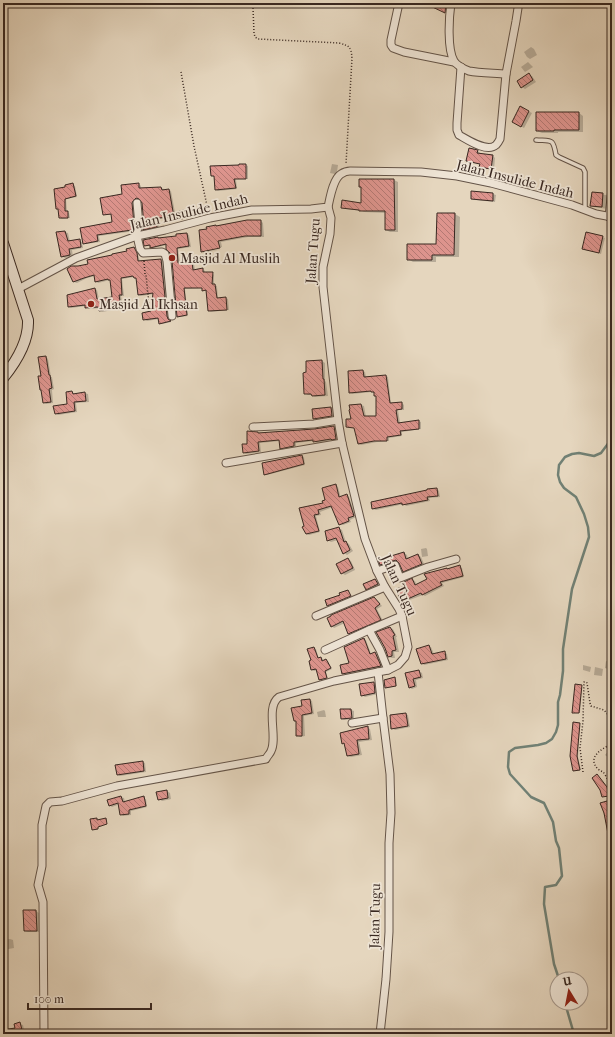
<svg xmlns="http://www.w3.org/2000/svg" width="615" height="1037" viewBox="0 0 615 1037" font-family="'IM FELL French Canon',serif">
	<defs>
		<pattern id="building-back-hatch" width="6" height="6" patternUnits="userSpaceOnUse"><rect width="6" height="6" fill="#dd948d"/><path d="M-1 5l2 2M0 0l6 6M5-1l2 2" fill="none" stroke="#b47973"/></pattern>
	</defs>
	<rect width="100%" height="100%" fill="#e5d6be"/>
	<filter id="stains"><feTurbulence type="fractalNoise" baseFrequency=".005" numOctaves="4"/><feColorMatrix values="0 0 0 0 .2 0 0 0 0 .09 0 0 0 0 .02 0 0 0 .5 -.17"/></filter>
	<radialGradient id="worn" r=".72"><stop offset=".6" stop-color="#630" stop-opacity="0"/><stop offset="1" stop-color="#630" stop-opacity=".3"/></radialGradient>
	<!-- shadow -->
	<g fill="#0003">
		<polygon points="434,3 449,3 448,14 433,6"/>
		<polygon points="531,47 534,49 537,55 530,59 527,57 524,52"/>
		<polygon points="528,62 533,67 525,72 521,67"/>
		<polygon points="529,75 532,76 536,82 525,89 522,87"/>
		<polygon points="521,108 532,113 524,128 513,122"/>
		<polygon points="579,113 583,116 583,132 558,132 558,133 542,133 537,131"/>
		<polygon points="478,151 480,153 480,155 493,156 495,158 494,170 483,168 480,167 481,164 470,162 467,161"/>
		<polygon points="332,164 338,165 337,172 335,174 330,173"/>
		<polygon points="240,165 246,165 248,166 248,179 236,179 237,189 218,191 216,190 215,177 212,176 240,166"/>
		<polygon points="394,180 398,182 398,232 390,232 386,230 386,213 364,212 362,211 346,209 342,207 362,204"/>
		<polygon points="72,184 75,186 77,197 66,199 67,212 69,213 70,218 62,219 60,218 59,210 57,208 67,188"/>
		<polygon points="139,184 141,186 141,189 161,188 164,189 164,191 169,190 171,191 176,218 158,219 159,228 146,231 144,229 145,225 143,202 139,199 135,202 136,226 135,231 99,236 100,242 86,244 82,242 83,248 72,250 73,257 65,258 62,256 58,233 65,232 68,233 70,242 79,240 83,243 113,223 112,215 106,215 104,214 123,195"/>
		<polygon points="593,193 606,195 609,196 608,209 594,207 591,205"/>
		<polygon points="493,194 496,195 495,202 475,200 472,199"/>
		<polygon points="190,210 191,210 192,217 182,218"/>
		<polygon points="438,214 455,214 460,217 459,257 436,257 436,262 413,262 408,259 437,245"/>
		<polygon points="261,221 263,223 264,237 248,237 221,242 222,247 203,250 203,252 202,251 208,230 215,226 217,227"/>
		<polygon points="187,234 189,235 191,247 178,249 180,264 192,263 194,264 195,270 203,269 205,271 205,273 212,273 214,275 214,285 217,286 218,299 226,298 228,299 229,310 211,312 209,311 207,291 205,291 203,290 203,288 185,289 188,316 180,317 178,316 173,260 167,245 153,248 151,246 147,246 145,245 144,241 158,238 160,238 177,237"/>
		<polygon points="602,237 605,238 601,254 586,250 584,249"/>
		<polygon points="134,248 137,250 140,262 161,260 163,261 169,318 171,322 162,324 160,323 159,319 147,321 144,319 152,312 154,294 141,296 139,295 137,279 134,278 134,277 122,279 124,296 121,296 123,308 102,312 100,311 100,308 89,309 86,306 71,308 69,307 95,289 97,290 99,299 113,298 111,281 110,280 98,283 96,281 95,276 87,278 77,283 74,282 68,269 79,267 128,252"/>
		<polygon points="222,249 204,253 203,252"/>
		<polygon points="46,357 48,359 51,377 52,377 54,389 52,390 53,403 46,404 44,402 43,377"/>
		<polygon points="322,361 325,363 325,381 326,382 328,396 315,397 312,395 308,395 305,393 308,373"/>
		<polygon points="363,371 365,372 366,377 386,376 388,377 391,404 402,403 404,405 404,410 398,410 400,423 418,421 421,422 421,429 402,432 402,436 389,438 389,441 377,442 361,445 359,444 356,428 349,428 347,427 352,421 350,406 361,405 364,406 366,417 377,417 377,397 375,395 375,393 372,392 352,394 350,392"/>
		<polygon points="72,392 75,394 85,393 88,394 89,402 76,403 77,412 58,415 56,413 68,405"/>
		<polygon points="331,408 334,409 334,417 317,420 314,418"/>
		<polygon points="334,427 336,428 338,440 334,440 317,443 313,441 296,443 296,447 283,449 281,448 280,441 260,443 261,452 246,454 243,452 248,444 248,432 260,434 314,430"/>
		<polygon points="302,456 304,457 305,465 267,475 265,474"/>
		<polygon points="336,485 338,487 341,498 347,495 349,497 356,517 350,520 351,522 343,525 340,524 333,507 320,512 321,515 316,516 320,532 309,535 306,534 301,509 324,503 327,501"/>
		<polygon points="437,489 439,491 440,497 429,498 430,501 406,506 404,504 376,510 373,509"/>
		<polygon points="339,528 342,530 346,542 349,544 353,551 347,555 344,553 338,540 331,542 328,540"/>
		<polygon points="426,548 427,549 428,556 422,557 421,549"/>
		<polygon points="404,553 407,555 408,559 418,555 421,557 425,566 407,573 404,571 400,562 385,566 381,564"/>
		<polygon points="348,559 351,561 355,570 345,575 342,573"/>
		<polygon points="460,567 462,568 464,577 442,583 444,586 425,596 423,595 404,602 402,601 407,586 412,580 415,581 417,586 448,570"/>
		<polygon points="375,580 378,582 380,586 369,591 366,589"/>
		<polygon points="348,591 351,596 329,606 328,605"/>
		<polygon points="374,598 377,600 382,606 377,609 383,621 352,635 349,633 345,623 334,628 332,626"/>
		<polygon points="390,628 393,629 397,637 396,637 399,652 394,652 395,658 392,658 389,657 386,647"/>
		<polygon points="364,639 366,640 371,654 375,653 377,654 383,667 346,675 343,674 350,663"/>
		<polygon points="429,646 431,647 434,654 444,652 447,654 448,660 424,665 422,663"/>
		<polygon points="314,648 316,649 319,659 321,658 323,659 323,662 326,660 328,661 332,669 326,672 328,679 322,681 320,680 317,670 314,671 312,670"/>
		<polygon points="606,661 612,663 611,670 605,668"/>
		<polygon points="583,665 591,667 590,672 583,670"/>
		<polygon points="595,667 603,669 602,676 594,675"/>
		<polygon points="419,671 422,673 423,678 416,680 417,687 412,689 409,687 406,674"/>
		<polygon points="395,678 396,679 397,686 386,688"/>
		<polygon points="374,683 377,684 378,694 365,697 362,695"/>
		<polygon points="581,686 582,686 580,713 574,713"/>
		<polygon points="310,700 312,701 314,714 304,716 305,736 300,737 297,735 297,722 295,721 303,706"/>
		<polygon points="324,710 325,711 326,717 318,717 317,712"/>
		<polygon points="351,710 354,711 354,719 344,720 342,719"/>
		<polygon points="405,714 408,715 410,727 395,730 392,728"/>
		<polygon points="579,724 580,724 578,757 581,770 575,771 574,771"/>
		<polygon points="368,728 370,729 372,740 359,742 362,755 351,757 348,756 346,745 343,743"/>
		<polygon points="611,748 612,749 612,760 605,755"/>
		<polygon points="143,762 145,763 146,772 120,776 118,775"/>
		<polygon points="167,791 170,793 171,799 162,801 159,799"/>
		<polygon points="121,797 124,798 125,802 143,798 146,799 147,807 131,811 131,815 123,816 121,814 120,804 112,807 109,805 108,801"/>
		<polygon points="607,802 608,803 612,817 612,842 611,841 601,804"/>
		<polygon points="25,911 36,911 39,913 40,932 28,932 25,931"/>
		<polygon points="10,939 13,940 14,948 3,950 4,958 3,958 3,940"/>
		<polygon points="20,1024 23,1025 25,1034 11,1034"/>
	</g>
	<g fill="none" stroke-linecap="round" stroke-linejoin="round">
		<!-- stream -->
		<g stroke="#718074" stroke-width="2.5">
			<polyline points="559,979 554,964 544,904 545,887 556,885 562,876 559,848 556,841 553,822 544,803 531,797 510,774 508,767 509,752 515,748 538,745 546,743 552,739 556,732 558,725 558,702 560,695 563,671 563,649 572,589 589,537 588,527 584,514 576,497 564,488 560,482 558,475 559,465 565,457 572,454 579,453 594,456 601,453 610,441 612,441"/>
			<polyline points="565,1003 574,1034"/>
		</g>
	</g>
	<!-- building -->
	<g fill="url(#building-back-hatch)" stroke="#392821">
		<polygon points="424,3 446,3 445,13"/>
		<polygon points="529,73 533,80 521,88 517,81"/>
		<polygon points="520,106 529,111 521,127 512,122"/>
		<polygon points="536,112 579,112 579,130 554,130 554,131 536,131"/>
		<polygon points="469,148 478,150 477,153 493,155 491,169 479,167 480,164 466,161"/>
		<polygon points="239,164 246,164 246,179 234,179 236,188 215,190 214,176 211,176 210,166 239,165"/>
		<polygon points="359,179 394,179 395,230 385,230 385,211 359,211 359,210 341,208 342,200 361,203 361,187 359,187"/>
		<polygon points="73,183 76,196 65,199 65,211 68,211 68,218 59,218 58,209 56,209 54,189 65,187 65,185"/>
		<polygon points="139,183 139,188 161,187 162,190 169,189 174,217 156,218 157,227 143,230 144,225 142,203 139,199 136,198 133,201 132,203 134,224 132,230 97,235 98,241 83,244 80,228 112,222 111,214 103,215 100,198 122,194 121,185"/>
		<polygon points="471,191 493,193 493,201 471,199"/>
		<polygon points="592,192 603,193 602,207 590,206"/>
		<polygon points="190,209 191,217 181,219 179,211"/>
		<polygon points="437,213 455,213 454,255 432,255 432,260 407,260 407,244 436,244"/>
		<polygon points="247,220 261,220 261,236 245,236 218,241 220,248 201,252 199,230 207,229 206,227 216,225 216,226"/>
		<polygon points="65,231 68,241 80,239 81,247 69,249 70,255 61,257 56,232"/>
		<polygon points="586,232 603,236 599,253 582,249"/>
		<polygon points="187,233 189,246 177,248 178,263 192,262 193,270 203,268 203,272 213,272 212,284 215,284 217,298 226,297 227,310 208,311 206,290 202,291 202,288 184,288 187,315 177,317 172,261 170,253 166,249 166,244 150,248 150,245 144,246 143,240 158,237 158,238 176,236 176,234"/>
		<polygon points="134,247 137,253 138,261 161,259 167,316 168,319 171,321 159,324 158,318 143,320 142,313 151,311 153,293 138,295 136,278 134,278 133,276 121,278 122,295 119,295 121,307 99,311 98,307 85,308 85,305 68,307 67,295 95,288 97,299 112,297 110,280 108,280 108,279 95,282 94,275 84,278 73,282 67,269 71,266 78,266 88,264 87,260 112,255 112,254 127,251 126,249"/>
		<polygon points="46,356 49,375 50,375 52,388 49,389 51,402 43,403 41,390 40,390 38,376 41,376 38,357"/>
		<polygon points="322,360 323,379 324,379 325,395 312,396 311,394 304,394 303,373 306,372 306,361"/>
		<polygon points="363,370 364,377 386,375 390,403 402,402 402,409 396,410 398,423 419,420 419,429 400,431 401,435 387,437 387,441 374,441 358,444 354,428 346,427 346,419 351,419 349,410 350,409 349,405 361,404 364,416 376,416 376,396 374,396 374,392 371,392 371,391 349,393 348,371"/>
		<polygon points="72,391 73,394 85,392 86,401 74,402 75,411 55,414 53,406 67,404 66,392"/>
		<polygon points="331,407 332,416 313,419 312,409"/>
		<polygon points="334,426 336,439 332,440 331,439 313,442 313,440 294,442 294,446 280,449 279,440 258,442 259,451 243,453 242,444 247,444 247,431 258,432 258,433 314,429"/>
		<polygon points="302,455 304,464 264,475 262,463"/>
		<polygon points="336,484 339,497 347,494 354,516 348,518 349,521 339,525 331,506 318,510 319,514 314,515 319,531 306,534 302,527 304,526 299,508 323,503 322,501 325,500 322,488"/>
		<polygon points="437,488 438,496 427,497 428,500 402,505 402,503 372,509 371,502 427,490 427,489"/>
		<polygon points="339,527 344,542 346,541 350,550 343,554 336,538 327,541 325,531"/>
		<polygon points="404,552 406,559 418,554 422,564 403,572 399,563 396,560 380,565 378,560"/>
		<polygon points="348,558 353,568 341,574 336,564"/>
		<polygon points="460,565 463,576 440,582 442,585 422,595 421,593 401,602 396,589 405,586 404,582 412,578 415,585 427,579 424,574 447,568 447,569"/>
		<polygon points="375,579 378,584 366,590 363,584"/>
		<polygon points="348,590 351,596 327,606 325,600 340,595 339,593"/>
		<polygon points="374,597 380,604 375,608 381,620 348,634 343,621 331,627 327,618 331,616 331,615"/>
		<polygon points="390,627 395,635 393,636 396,650 392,651 392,656 388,657 385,648 376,632"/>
		<polygon points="364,638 370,654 375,652 381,666 342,674 340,665 349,663 344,647"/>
		<polygon points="429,645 432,654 445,651 446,659 421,664 416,649"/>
		<polygon points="314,647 318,658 321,657 322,661 326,659 331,668 325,671 327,678 319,680 316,669 311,670 309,661 311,660 307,649"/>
		<polygon points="419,670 421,677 413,679 415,686 409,688 405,673"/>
		<polygon points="395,677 396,686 385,688 384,680"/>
		<polygon points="374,682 375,693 361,696 359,684"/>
		<polygon points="575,684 582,685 579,713 572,713"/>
		<polygon points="310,699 312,713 302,715 302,736 296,736 296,721 294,721 291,708 302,706 301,700"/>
		<polygon points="340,709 351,709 352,718 341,719"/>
		<polygon points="406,713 408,726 391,729 390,715"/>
		<polygon points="573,722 580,723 577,756 580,770 573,771 570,756"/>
		<polygon points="368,726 369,739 357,740 359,754 347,756 344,743 342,744 340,733"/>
		<polygon points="143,761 144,771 117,775 115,765"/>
		<polygon points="597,774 607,787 609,796 602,797 600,790 592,778"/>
		<polygon points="167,790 168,798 158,800 156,792"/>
		<polygon points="121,796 123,802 144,796 146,806 129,810 129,814 120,815 118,803 109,806 107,800"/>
		<polygon points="607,801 612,818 612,838 609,839 604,813 600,803"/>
		<polygon points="97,818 97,820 106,818 107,824 98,827 98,829 92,830 90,819"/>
		<polygon points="23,910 36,910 37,931 24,931"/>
		<polygon points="20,1022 23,1034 3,1034 3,1030 15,1028 14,1024"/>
	</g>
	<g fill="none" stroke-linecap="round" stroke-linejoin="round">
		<defs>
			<path id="service" d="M536 140C552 141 553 138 556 155L559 157 583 168 585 172V209"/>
			<g id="minor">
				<polyline points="399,3 391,40 391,45 393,48 404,52 454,62"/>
				<path d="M451 3C449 17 447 49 454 61 457 66 464 69 469 71 479 73 495 73 506 74"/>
				<path d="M461 67 457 123V130L459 135C468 140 487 153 496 145 498 143 499 141 500 139L506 74 516 21 518 8 517 3"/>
				<polyline points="137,203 139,225 137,231 137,236 140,249 143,253 162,252 165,254 167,261 172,316"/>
				<polyline points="328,207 331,218 330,234 323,267 323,287 338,420 342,443 365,539 377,571 385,587 399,609 402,616 408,647 405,657 398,665 388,670 378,672 383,718 390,774 391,813 389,843 389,932 386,979 380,1034"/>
				<polyline points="609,217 612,188"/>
				<path d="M18 289 76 258 137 236 165 230 210 218 252 210 311 209 328 207C330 198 333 179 341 174 344 172 347 171 350 171L421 172 457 176 491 183 572 205 596 214 612 217"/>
				<polyline points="253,427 314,424 338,420"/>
				<polyline points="226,463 342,443"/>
				<polyline points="377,571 395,565 400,578 428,567 456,559"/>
				<polyline points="316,616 385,587"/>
				<polyline points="369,630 380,650 388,670"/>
				<polyline points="325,650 369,630 402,616"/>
				<polyline points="352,723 383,718"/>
				<path d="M44 1034 43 902 38 885 42 866V825L46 806 50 802 62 801 117 786 266 759C267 756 270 754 271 751 278 737 265 707 279 697L334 681 378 672"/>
			</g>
			<path id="secondary" d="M3 243 28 320C29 342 16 362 3 378"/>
		</defs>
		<!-- service casing -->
		<use href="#service" stroke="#645448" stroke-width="5.5"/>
		<!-- minor casing -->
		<use href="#minor" stroke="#645448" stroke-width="9"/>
		<!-- secondary casing -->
		<use href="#secondary" stroke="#392821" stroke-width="12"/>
		<!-- path -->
		<g stroke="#392821" stroke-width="1.5" stroke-dasharray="1 2" stroke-linecap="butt">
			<path d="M253 8 254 33 255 37 258 39 339 43C349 46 351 46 352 58L346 164"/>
			<polyline points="181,72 194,146 208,210"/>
			<polyline points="144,261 145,274 146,275 149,305"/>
			<path d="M612 744C603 748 586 757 598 769 599 770 601 771 603 772 605 774 607 778 608 781 610 788 610 801 612 809"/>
			<polyline points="583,772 580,748 583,721 584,682 586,682 587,683 590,703 591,706 604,710 612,719"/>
			<path d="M612 870C606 879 610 897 612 908"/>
		</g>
		<!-- service -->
		<use href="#service" stroke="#eee4d5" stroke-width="3.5"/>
		<!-- minor -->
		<use href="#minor" stroke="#eee4d5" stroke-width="7"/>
		<!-- secondary -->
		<use href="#secondary" stroke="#eee4d5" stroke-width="10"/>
	</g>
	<!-- markers -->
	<g fill="#8f2418" stroke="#eee4d5" stroke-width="1.5">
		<circle cx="172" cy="258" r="4"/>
		<circle cx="91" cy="304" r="4"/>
	</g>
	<g text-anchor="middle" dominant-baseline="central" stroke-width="3.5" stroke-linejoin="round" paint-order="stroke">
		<!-- street labels -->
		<g font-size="14" fill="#392821" stroke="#eee4d5">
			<text transform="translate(515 179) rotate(14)">Jalan Insulide Indah</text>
			<text transform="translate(189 212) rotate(-13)">Jalan Insulide Indah</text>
			<text transform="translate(313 251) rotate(-86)">Jalan Tugu</text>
			<text transform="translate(399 585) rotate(65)">Jalan Tugu</text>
			<text transform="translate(375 916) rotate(-89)">Jalan Tugu</text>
		</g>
		<!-- poi labels -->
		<g font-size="14" fill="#392821" stroke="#eee4d5" text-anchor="start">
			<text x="180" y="258">Masjid Al Muslih</text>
			<text x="99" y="304">Masjid Al Ikhsan</text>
		</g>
	</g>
	<!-- margin -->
	<rect width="615" height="1037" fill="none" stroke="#e5d6be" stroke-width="16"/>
	<rect x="4" y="4" width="607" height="1029" fill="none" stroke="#392821" stroke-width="2"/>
	<rect x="8" y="8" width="599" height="1021" fill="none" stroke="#392821"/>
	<!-- north arrow -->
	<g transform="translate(569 991) rotate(350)"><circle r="19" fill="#eee4d5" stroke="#a6998d"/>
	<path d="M0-3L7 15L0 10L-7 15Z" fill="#8f2418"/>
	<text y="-6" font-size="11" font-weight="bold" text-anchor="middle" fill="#392821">U</text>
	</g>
	<!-- scale -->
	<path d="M28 1003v6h123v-6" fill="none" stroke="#392821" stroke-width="2"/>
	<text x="34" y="1003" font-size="12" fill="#392821" stroke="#eee4d5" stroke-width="3" paint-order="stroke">100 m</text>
	<rect width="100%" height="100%" filter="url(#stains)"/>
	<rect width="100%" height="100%" fill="url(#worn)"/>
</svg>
